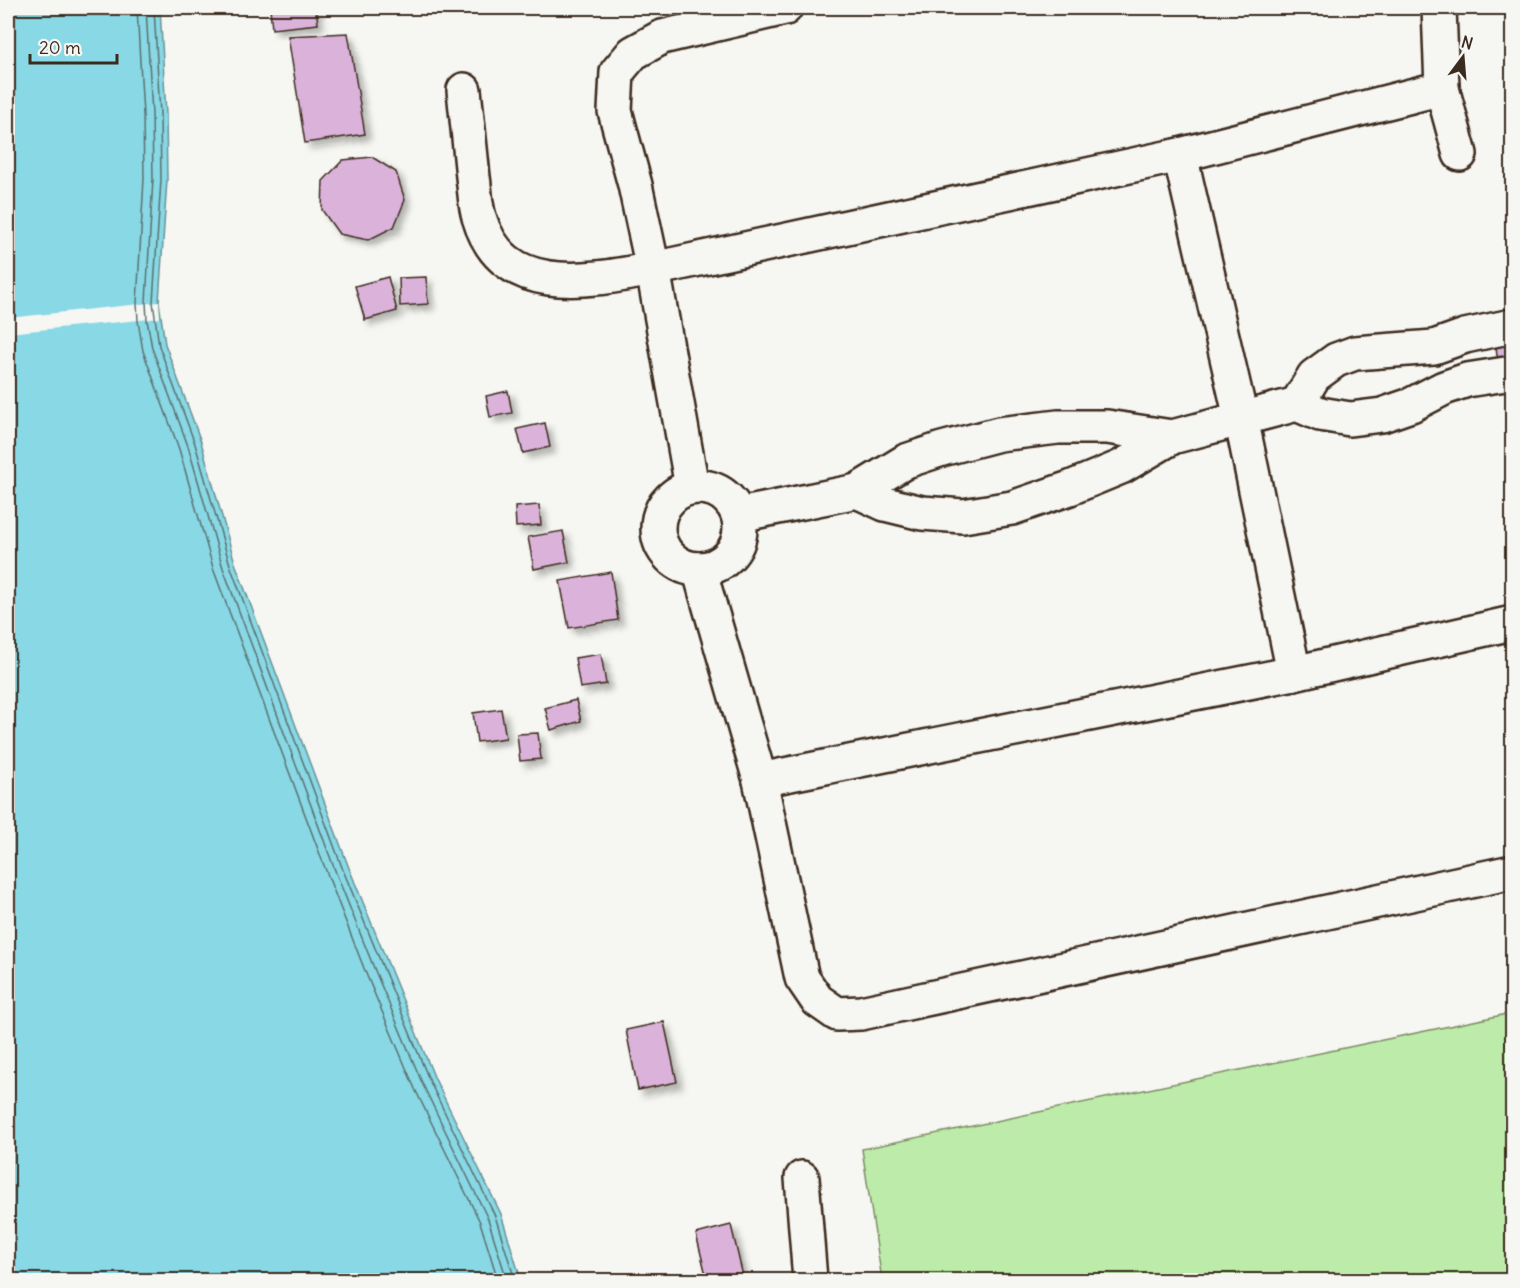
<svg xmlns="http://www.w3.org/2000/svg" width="1520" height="1288" viewBox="0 0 1520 1288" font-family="Delius,sans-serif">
	<defs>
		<filter id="shadow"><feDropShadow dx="5.5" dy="5.5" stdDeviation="3" flood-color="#0004"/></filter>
	</defs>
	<rect width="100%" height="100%" fill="#f6f6f2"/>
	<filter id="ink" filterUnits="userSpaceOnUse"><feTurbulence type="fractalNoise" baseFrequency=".0167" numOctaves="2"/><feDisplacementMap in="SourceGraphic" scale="12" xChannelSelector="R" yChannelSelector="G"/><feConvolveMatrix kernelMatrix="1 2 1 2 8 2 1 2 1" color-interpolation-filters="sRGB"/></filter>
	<g filter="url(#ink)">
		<!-- green -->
		<polygon fill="#bdecaa" stroke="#7c8b64" stroke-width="1.5" points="1512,1013 1512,1280 882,1280 862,1149"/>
		<!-- water -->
		<polygon fill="#88d8e5" stroke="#699295" stroke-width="1.5" points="8,8 160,8 166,114 167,180 159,302 165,344 201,442 235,563 349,868 435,1079 501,1214 521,1280 8,1280"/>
		<!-- pier -->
		<polygon fill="#f6f6f2" points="159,302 160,318 8,333 8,318"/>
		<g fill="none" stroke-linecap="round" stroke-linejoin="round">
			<!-- shore -->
			<g stroke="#5a706e" stroke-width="1.5">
				<polyline points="137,8 143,115 144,179 137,303 138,321 143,351 179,449 214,571 328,876 367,976 415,1089 480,1222 498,1280"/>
				<polyline points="146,8 152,114 153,179 146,302 147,320 152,348 188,446 223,568 336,873 376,973 423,1085 488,1219 507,1280"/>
				<polyline points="154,8 160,114 161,180 153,302 159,346 195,444 230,565 343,870 430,1082 495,1216 515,1280"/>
			</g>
		</g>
		<!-- building -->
		<g fill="#dbb3da" stroke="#3b2a1e" stroke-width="1.5" filter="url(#shadow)">
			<polygon points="270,8 316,8 318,24 272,29"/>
			<polygon points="348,33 365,134 305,143 288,36"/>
			<polygon points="372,157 396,172 405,200 394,227 368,240 339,234 322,210 323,181 343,160"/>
			<polygon points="388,277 397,311 365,320 355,286"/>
			<polygon points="426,277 428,304 400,306 399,278"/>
			<polygon points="1512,336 1512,362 1498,364 1495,338"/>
			<polygon points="508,391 512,413 490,417 486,396"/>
			<polygon points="545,423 550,447 523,453 517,429"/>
			<polygon points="539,505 541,525 516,527 515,507"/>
			<polygon points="563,531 569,562 534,569 528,537"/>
			<polygon points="611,572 618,620 569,628 560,581"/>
			<polygon points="601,654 606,684 580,688 575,658"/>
			<polygon points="576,700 581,721 551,730 545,708"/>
			<polygon points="501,709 506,738 477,742 473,713"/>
			<polygon points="538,733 541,759 520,761 517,734"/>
			<polygon points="664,1022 677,1082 638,1090 626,1030"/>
			<polygon points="731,1225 743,1276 706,1275 696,1234"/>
		</g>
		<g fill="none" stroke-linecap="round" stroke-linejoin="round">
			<defs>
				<g id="minor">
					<polyline points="1439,8 1442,88 1460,154"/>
					<path d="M464 90C467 119 470 148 473 177 475 190 475 205 479 217 503 299 588 281 653 269L1180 155 1442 88"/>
					<polyline points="1180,155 1241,418 1294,673"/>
					<polyline points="1297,404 1314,376 1336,360 1355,353 1434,347 1465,336 1512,326"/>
					<circle cx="699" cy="528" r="41"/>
					<polyline points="692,487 653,269 635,185 615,111 617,72 633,53 662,37 785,8"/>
					<polyline points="857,491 885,504 922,513 963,516 1012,508 1070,488 1121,467 1172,437 1297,404 1320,414 1350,419 1382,415 1411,405 1444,388 1467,380 1512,373"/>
					<polyline points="739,515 857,491 906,461 942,449 999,434 1058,427 1107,427 1172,437"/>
					<polyline points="699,569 760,780 802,978 817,1000 837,1014 861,1013 1512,872"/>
					<polyline points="760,780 1294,673 1512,623"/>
					<polyline points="802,1178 810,1280"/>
				</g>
			</defs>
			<!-- minor casing -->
			<use href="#minor" stroke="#3b2a1e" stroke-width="38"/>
			<!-- minor -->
			<use href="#minor" stroke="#f6f6f2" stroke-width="33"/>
		</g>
	</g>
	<!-- margin -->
	<rect width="1520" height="1288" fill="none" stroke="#f6f6f2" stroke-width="30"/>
	<rect x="15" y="15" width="1490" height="1258" fill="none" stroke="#3b2a1e" stroke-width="2" filter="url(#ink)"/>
	<!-- north arrow -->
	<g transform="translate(1463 57) rotate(16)" stroke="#f6f6f2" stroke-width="4.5" paint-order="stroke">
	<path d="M0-4.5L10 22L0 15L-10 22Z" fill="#3b2a1e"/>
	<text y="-9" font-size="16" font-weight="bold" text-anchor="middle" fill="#3b2a1e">N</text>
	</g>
	<!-- scale -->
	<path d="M30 54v9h87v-9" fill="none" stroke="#3b2a1e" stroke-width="3"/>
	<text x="39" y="54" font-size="18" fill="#3b2a1e" stroke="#f6f6f2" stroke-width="4.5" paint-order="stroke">20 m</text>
</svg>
